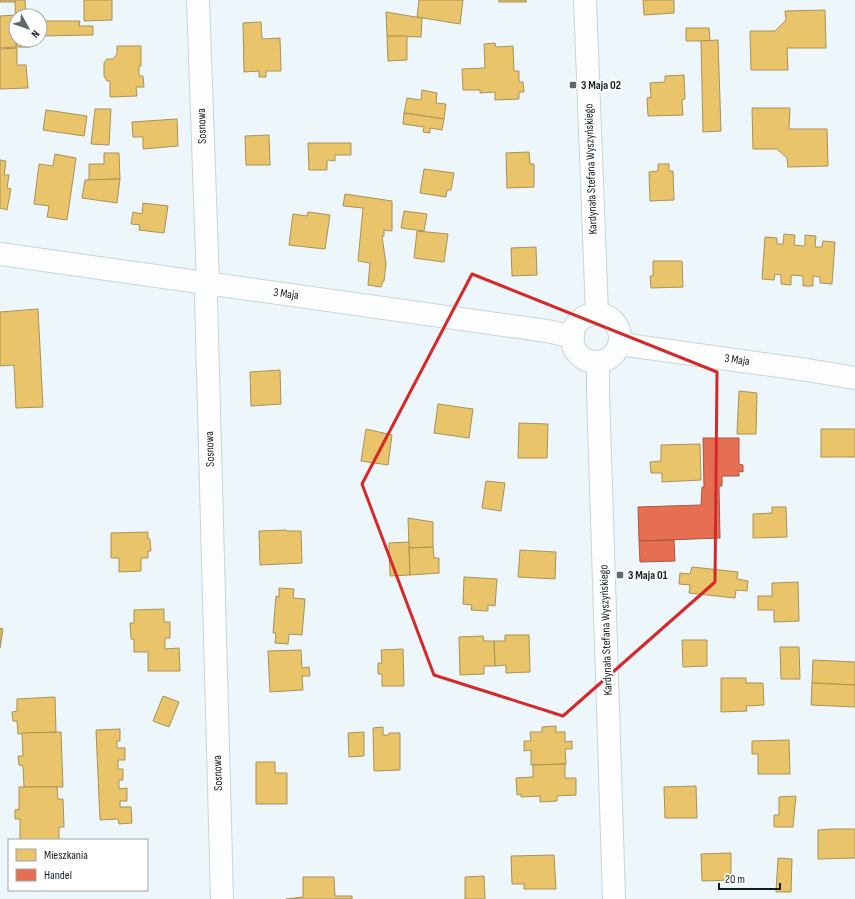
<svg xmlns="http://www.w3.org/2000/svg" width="855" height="899" viewBox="0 0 855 899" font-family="'Sofia Sans Condensed',sans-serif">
	<rect width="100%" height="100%" fill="#edf6fa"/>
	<!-- homes -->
	<g fill="#e9c46a" stroke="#a99254">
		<rect x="0" y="0" width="15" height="2"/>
		<polygon points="15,0 25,0 26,16 16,16 16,40 30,40 30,47 16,47"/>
		<polygon points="84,0 112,0 112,20 84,21"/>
		<polygon points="419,0 463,0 460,24 417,17"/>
		<rect x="499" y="0" width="27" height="2"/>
		<polygon points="643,0 674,0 674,13 644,15"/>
		<polygon points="825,10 826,48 787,48 788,70 751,70 750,31 775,31 786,20 785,11"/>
		<polygon points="386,12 422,18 421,37 387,36"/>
		<polygon points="16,15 16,47 0,48 0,16"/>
		<polygon points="40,21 80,21 79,26 93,26 93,35 40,36"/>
		<polygon points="261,22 262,39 280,38 281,71 266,71 266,77 259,77 259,71 244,72 243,23"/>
		<polygon points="686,28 709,28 710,41 686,41"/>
		<polygon points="387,36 407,36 407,60 388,61"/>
		<polygon points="718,40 721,131 703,132 701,41"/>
		<polygon points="495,43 496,47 513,46 514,71 519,71 519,82 523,82 524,92 519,92 519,99 495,100 495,92 480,93 480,90 463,90 462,69 485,68 484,44"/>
		<polygon points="117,46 141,46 141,66 139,66 139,76 143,76 144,87 136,87 137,96 110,97 110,81 107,81 104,76 104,63 107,59 113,59 117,54"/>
		<polygon points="17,48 17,65 26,65 28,88 0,89 0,49"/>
		<polygon points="684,75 685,99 682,100 683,115 648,116 647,98 651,97 650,83 665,82 665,76"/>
		<polygon points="422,90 437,93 436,103 446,104 444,119 404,113 407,98 421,100"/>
		<polygon points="752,108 790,108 789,129 827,129 828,166 788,167 787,158 777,149 753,149"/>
		<polygon points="95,109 111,109 109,145 91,144"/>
		<polygon points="46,110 87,116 84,136 43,130"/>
		<polygon points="404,113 444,119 442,130 430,128 430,133 423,132 424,127 403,124"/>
		<polygon points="177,119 178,146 143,149 143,137 133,137 132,122"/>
		<polygon points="269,135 270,165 246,165 245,136"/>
		<polygon points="308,143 351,143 351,155 335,155 335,161 327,160 327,170 309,170"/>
		<polygon points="529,152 530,164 534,164 534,187 507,188 506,153"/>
		<polygon points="104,153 119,153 120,179 89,180 89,164 104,164"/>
		<polygon points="55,154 76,158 67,220 47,217 49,206 34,204 39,164 53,166"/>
		<polygon points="0,160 6,161 4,175 9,175 7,188 11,189 7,210 0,208"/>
		<polygon points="658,164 669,164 669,171 673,171 674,200 650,201 649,172 658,171"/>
		<polygon points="424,169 454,173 451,190 447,190 446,197 420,193"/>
		<polygon points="120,179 117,203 82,198 85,180"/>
		<polygon points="345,194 392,201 392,231 384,230 384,236 382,236 386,264 384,281 383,281 381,287 368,285 370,263 358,261 363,208 343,206"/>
		<polygon points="143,203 168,206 164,233 139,230 140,225 131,224 133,212 142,214"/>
		<polygon points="404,211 427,214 424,231 401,228"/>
		<polygon points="308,212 330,215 325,249 289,245 293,214 307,216"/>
		<polygon points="417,231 448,234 444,262 414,258"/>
		<polygon points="784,234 795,235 794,245 805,246 805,235 816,236 815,247 822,247 823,241 835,242 832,284 820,283 820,277 813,276 813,286 803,286 803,276 791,275 791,285 781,284 781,275 775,274 774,280 762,279 765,237 777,238 777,244 783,244"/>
		<polygon points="536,247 537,275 512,276 511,248"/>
		<polygon points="653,261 682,261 683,287 651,288 650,276 653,276"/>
		<polygon points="38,309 43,407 16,408 14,365 0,366 0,312"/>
		<polygon points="280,370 281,404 251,406 250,372"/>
		<polygon points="739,391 757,393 756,434 737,434"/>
		<polygon points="438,404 473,409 469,438 434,433"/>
		<polygon points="519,423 548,424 547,458 518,458"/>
		<polygon points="366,429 392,435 388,465 361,461"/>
		<rect x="821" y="429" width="34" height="28"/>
		<polygon points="700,444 701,480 662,482 662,473 651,473 650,462 661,461 661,445"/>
		<polygon points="486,481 505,483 501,511 482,508"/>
		<polygon points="772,507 786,507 787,537 753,538 753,514 772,513"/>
		<polygon points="408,518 433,522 433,547 409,548"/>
		<polygon points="286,530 287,531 301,531 302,563 260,565 259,531"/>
		<polygon points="148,532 148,539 150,539 151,551 148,551 148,558 141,558 141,571 119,572 119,558 111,558 111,533"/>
		<polygon points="409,542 410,575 390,576 389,543"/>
		<polygon points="433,547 434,558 439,558 439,573 410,575 409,548"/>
		<polygon points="520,550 556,552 555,579 518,577"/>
		<polygon points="692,567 738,572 737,579 748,581 747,591 736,590 735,598 689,593 690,585 679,584 680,573 690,574"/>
		<polygon points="464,577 497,579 495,606 488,605 488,611 471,610 472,605 463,604"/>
		<polygon points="798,582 799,621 774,622 774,610 758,610 758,596 772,596 772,583"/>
		<polygon points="279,588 294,589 293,598 305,599 302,635 289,634 288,644 275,643 276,633 273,633 276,596 279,597"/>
		<polygon points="164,609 164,622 170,622 170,638 165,638 165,649 179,648 180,671 148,671 148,652 134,652 134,639 131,639 130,623 134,623 134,610"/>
		<polygon points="0,628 3,629 0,648"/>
		<polygon points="505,635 529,635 530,672 506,673 506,665 495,666 494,641 505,641"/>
		<polygon points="483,636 484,641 494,641 495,666 484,666 484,674 460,675 459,637"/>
		<polygon points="682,640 707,640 707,666 683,667"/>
		<polygon points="780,647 799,647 800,679 781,679"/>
		<polygon points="403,649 404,686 382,686 382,674 378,674 378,663 382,663 381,650"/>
		<polygon points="301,650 302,668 309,667 310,676 302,676 303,690 270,692 268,651"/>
		<polygon points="813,660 855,662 855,685 812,683"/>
		<polygon points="721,678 746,678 746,683 763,683 764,705 746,706 747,711 721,712"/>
		<polygon points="812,683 855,685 855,707 811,705"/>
		<polygon points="163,696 179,702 169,727 153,721"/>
		<polygon points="55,697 56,732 18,734 17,721 13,721 12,712 17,711 17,699"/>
		<polygon points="556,726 556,732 565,732 565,742 572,741 572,749 565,749 566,764 531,765 531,750 524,751 524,741 531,741 530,732 542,732 542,727"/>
		<polygon points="383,727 383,735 389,735 389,733 400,733 400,770 374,771 373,728"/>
		<polygon points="120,729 120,741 117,741 117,748 125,748 125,760 118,760 118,769 123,769 123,780 119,780 119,789 127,788 127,801 120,801 120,807 131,807 132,823 119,824 118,819 100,820 96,730"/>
		<polygon points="61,732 63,787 24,787 23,766 19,765 18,756 23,756 22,733"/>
		<polygon points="364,732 364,756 349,757 348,733"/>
		<polygon points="789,740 790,774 758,774 758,754 752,754 752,741"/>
		<polygon points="256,762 275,762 275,773 287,773 287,804 256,804"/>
		<polygon points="565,764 565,778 576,778 576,795 557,796 557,801 540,802 540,796 521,797 521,794 517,795 516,778 533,777 533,765"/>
		<polygon points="696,786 697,818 665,818 664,787"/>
		<polygon points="19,787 57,787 58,799 63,799 64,827 59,827 59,840 20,840 20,819 15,819 15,810 19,809"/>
		<polygon points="796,796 793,827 774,827 774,815 779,815 779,797"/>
		<polygon points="832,829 855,829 855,858 818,859 818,830"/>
		<polygon points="731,853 731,880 702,881 701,854"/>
		<polygon points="554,855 556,889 524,889 524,884 512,884 511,856"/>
		<polygon points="778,858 792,859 791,892 776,892"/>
		<polygon points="484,876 485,899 465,899 465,877"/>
		<polygon points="303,877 334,877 335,896 352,896 352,899 286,899 303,897"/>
	</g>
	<!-- shops -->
	<g fill="#e76f51" stroke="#a75642">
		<polygon points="703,438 739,438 739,464 743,465 743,472 739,471 739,476 722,476 722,486 719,486 720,538 639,541 638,507 701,505 702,487 704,487"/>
		<polygon points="674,540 675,561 640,562 639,541"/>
	</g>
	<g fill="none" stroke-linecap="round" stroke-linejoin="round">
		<defs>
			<g id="minor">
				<polyline points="198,0 208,283 206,298 222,899"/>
				<polyline points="585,0 597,314"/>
				<polyline points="0,254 547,331 573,337"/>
				<circle cx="596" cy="338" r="24"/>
				<polyline points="620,344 807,370 855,378"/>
				<polyline points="598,362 598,392 614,899"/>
			</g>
		</defs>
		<!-- minor casing -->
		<use href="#minor" stroke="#cad4d7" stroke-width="24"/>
		<!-- minor -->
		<use href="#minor" stroke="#fcfefe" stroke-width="22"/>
	</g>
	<!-- marked area -->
	<path fill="none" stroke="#d62828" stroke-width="3" stroke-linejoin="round" d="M472 274 717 372 715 582 563 716 434 675 362 484Z"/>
	<!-- markers -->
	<g fill="#5f696c" stroke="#fff" stroke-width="1.5">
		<rect x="569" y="81" width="8" height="8" rx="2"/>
		<rect x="616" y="571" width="8" height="8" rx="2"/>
	</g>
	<g text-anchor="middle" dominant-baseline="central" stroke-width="4" stroke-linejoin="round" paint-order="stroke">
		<!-- poi labels -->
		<g font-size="12" font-weight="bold" fill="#131d20" stroke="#fff" text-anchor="start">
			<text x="581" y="85">3 Maja 02</text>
			<text x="628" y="575">3 Maja 01</text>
		</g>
		<!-- street labels -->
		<g font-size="12" fill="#131d20" stroke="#fff">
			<text transform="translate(202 126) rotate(-92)">Sosnowa</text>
			<text transform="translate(591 169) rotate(-92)">Kardynała Stefana Wyszyńskiego</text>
			<text transform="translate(286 294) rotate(8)">3 Maja</text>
			<text transform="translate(737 360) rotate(8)">3 Maja</text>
			<text transform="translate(210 449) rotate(-92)">Sosnowa</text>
			<text transform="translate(606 630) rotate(-92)">Kardynała Stefana Wyszyńskiego</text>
			<text transform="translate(218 773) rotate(-92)">Sosnowa</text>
		</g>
	</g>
	<!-- legend -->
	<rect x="8" y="839" width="140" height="52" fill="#ffffff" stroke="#a1a5a6"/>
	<rect x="16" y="849" width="20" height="12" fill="#e9c46a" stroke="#a1a5a6"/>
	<text x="44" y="859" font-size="12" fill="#131d20">Mieszkania</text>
	<rect x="16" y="869" width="20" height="12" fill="#e76f51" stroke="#a1a5a6"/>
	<text x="44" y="879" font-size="12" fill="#131d20">Handel</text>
	<!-- north arrow -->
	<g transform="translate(28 28) rotate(130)"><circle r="19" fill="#ffffff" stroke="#a1a5a6"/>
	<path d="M0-3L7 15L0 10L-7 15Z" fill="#5f696c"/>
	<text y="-6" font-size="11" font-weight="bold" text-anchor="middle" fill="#131d20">N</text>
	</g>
	<!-- scale -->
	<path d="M719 883v6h61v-6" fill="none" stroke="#131d20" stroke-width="2"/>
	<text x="725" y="883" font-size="12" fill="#131d20" stroke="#ffffff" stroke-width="3" paint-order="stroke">20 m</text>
</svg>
